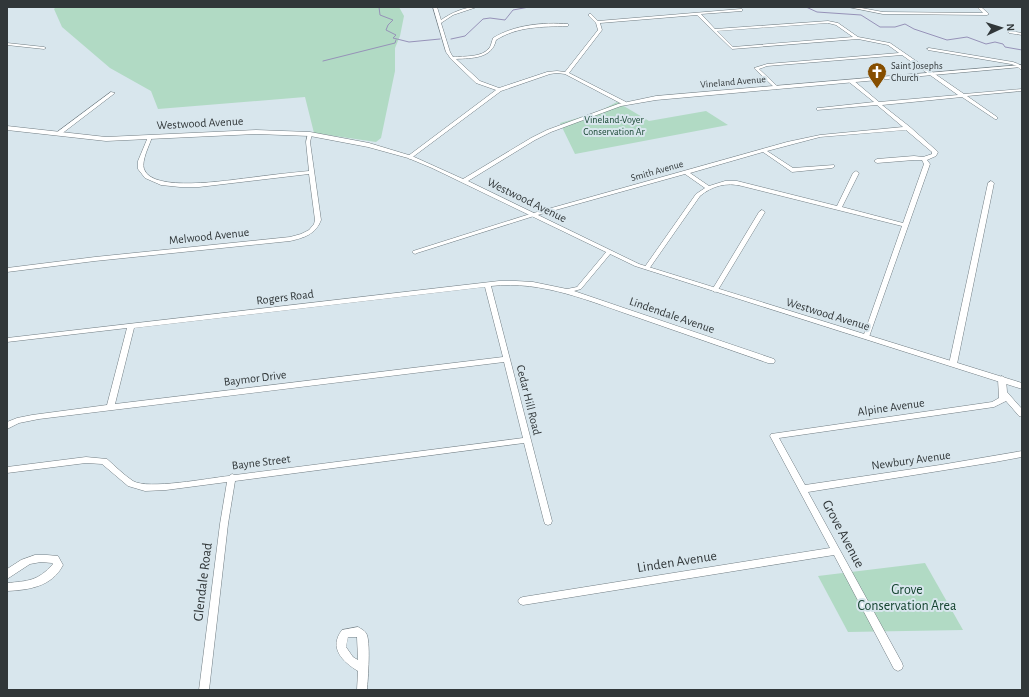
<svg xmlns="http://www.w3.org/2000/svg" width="1029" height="697" viewBox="0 0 1029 697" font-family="'Alegreya Sans',sans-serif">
	<rect width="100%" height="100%" fill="#d8e6ed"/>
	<!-- green -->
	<g fill="#b1dac4">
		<polygon points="56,7 399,7 404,16 400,36 395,48 395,71 381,138 376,142 314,133 305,97 158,109 151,91 110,68 62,27 54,9"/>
		<polygon points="617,102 649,121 706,111 728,125 575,154 560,123 596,113"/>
		<polygon points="925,563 963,630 848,632 818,576"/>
	</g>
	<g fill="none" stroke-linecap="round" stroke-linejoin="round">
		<!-- stream -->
		<g stroke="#9692b8" stroke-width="1">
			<polyline points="379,7 380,15 393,20 388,25 386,30 396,35 393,38 409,42 440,39"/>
			<polyline points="615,7 620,7"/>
			<polyline points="647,7 656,7"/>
			<polyline points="792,7 796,7"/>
			<polyline points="806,7 817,12 861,15 880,27 895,27 905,24 914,29 947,40 967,37 986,44 995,42 1003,44 1005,47 1022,50"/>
			<polyline points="451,39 465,36 483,19 490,18 505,20 513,10 529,7"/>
			<polyline points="323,61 395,43 396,40"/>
		</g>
		<defs>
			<g id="minor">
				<path d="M433 7H437L441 20C451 13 464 7 477 7L453 15 441 23 450 52 453 57C464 56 483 58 490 47 491 45 492 41 493 38 514 25 543 22 568 24V26H567C542 27 518 26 496 40 492 59 472 58 456 59L480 81 499 88 547 72 557 71 565 72 598 30 596 23 589 16V14H591L598 21 741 9H742V11L701 14 715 29 828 21 838 23 858 37 890 43 964 94 1022 89V91L967 96 997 117V119H995L962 97 882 105 910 127 938 152 936 156 927 160 930 164 869 337 866 339 863 337 902 226 742 186C726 182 712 186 700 196L649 269H645L644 268 696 194 705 188 685 174 534 216 417 253 415 254 412 252 413 251 530 214 787 142 820 135 903 127 877 105 817 110V108H819L874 102 849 82V80H853L879 102 958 95 902 55 767 66 759 69 778 87V88L776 89 754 68 767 64 899 53 888 45 858 39 732 49 697 15 600 23 602 30 569 73 626 102V104H622L565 74 557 73 550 74 501 91 410 159 408 158V156L496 90 476 83 451 59 446 52ZM828 23 836 25 853 37 733 47 717 31ZM906 130 932 152V154L923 157 914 156 877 159 874 161 877 163 914 160H922L924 164 903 223 842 207 859 173 856 171 853 173 837 206 737 181H725L709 186 690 173 763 152 792 172 832 168 834 167V165L793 168 767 151 820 137Z"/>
				<polygon points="848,7 856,7 883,12 983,13 977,7 981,7 989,14 987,15 883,14"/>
				<polygon points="1010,31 1022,33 1022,35 1009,33 1008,32"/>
				<polygon points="7,43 44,47 46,48 44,49 7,45"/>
				<path d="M929 48 1013 62C1019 64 1022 65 1022 71L1017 66 1011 64 928 50 927 49Z"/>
				<polygon points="111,92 115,93 60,135 56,135 56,133"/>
				<path d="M308 133 312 134 310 142 321 220C316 234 304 238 290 241L95 261 7 272V268L95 257 290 237 301 234 309 230 314 224 315 220 309 174 199 187H180L161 185 145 178 138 169V161L148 137 150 136 152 137C150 144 141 161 144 169 152 193 229 180 248 178 269 175 289 173 309 171L306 142Z"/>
				<polygon points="991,181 994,183 957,364 953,366 949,364 988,183"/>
				<polygon points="762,210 765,212 718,290 715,292 713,291 712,290 759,212"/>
				<path d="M609 250 612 252 611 253 581 289 574 291 774 359 775 361 774 363H768C725 348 682 333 639 318 591 302 543 280 491 286L552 521 551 524 548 525 545 524 544 521 524 443 235 481 228 524 209 690H199L220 524 227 482 166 490 145 491 128 486 102 464 86 463 7 473V467L86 457 107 459C115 466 124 475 133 481 148 490 209 478 229 476L232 474 235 475 523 438 504 362 39 419 19 423 7 429V422L17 418 32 415 107 405 127 328 7 342V338L499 281H516L533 282 567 289 577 287 607 251ZM485 287 503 357 115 404 134 328Z"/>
				<polygon points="1002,376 1006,379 1007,392 1022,409 1022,417 1019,416 1006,401 994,407 779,438 805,485 940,465 1022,451 1022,457 995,462 808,492 902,663 903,666 902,669 898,671 894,669 834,555 523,605 520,604 518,601 520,598 523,597 830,548 770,436 771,434 992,402 999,398 998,379"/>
				<path d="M35 555H47L58 556 63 565C52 587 28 590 7 591V583C28 581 38 581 53 564L52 563 41 562 30 564 7 579V569L21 560Z"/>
				<path d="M358 627C361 629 364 630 366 633 371 640 368 679 367 690H357L358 671C343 662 328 648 342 630ZM348 637H357L358 660 353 657 346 647Z"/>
			</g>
			<polygon id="tertiary" points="1022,65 1022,67 656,100 621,106 551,132 535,140 468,181 639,264 1022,383 1022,389 635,266 432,168 408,158 368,147 310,136 256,134 106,141 7,130 7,126 106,137 256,130 310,132 369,143 412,156 463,179 531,138 547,130 618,104 656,96"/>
		</defs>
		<!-- minor casing -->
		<use href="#minor" stroke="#717d83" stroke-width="1"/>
		<!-- tertiary casing -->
		<use href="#tertiary" stroke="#717d83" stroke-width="1"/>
		<!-- minor -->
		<use href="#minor" fill="#fff" fill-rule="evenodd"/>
		<!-- tertiary -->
		<use href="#tertiary" fill="#fff" fill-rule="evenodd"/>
	</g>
	<!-- icons -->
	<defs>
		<symbol id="church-pin" viewBox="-11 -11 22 30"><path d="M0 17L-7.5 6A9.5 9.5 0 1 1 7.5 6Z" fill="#864e00" stroke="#d8e6ed"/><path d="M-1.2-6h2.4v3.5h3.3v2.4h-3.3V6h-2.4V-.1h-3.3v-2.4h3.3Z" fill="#fff"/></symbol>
	</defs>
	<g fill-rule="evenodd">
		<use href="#church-pin" x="866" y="61" width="22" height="30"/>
	</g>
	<g text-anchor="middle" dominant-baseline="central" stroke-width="4" stroke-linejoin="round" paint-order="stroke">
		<!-- far-poi labels -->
		<g font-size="10" fill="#313739" stroke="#d8e6ed" text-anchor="start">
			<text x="891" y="66">Saint Josephs<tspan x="891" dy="12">Church</tspan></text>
		</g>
		<!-- far-street labels -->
		<g font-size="10" fill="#313739" stroke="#d8e6ed">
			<text transform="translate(733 82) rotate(-5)">Vineland Avenue</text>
			<text transform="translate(657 171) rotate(-16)">Smith Avenue</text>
		</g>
		<!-- far-park labels -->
		<g font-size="10" fill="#14432f" stroke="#d8e6ed">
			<text x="614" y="120">Vineland-Voyer<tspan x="614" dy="12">Conservation Ar</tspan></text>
		</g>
		<!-- street labels -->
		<g font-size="12" fill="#313739" stroke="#d8e6ed">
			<text transform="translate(200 123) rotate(-3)">Westwood Avenue</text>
			<text transform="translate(527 200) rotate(26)">Westwood Avenue</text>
			<text transform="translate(209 236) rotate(-6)">Melwood Avenue</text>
			<text transform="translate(285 297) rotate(-7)">Rogers Road</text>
			<text transform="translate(828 314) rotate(17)">Westwood Avenue</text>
			<text transform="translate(672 315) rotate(19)">Lindendale Avenue</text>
			<text transform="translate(255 378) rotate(-7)">Baymor Drive</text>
			<text transform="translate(529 400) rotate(76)">Cedar Hill Road</text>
			<text transform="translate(891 407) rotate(-8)">Alpine Avenue</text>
			<text transform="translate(911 460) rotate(-8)">Newbury Avenue</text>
			<text transform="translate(261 462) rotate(-7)">Bayne Street</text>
		</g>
		<!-- near-street labels -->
		<g font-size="14" fill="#313739" stroke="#d8e6ed">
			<text transform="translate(843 534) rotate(62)">Grove Avenue</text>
			<text transform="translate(677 562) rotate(-9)">Linden Avenue</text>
			<text transform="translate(203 582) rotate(-83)">Glendale Road</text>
		</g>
		<!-- near-park labels -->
		<g font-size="14" fill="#14432f" stroke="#d8e6ed">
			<text x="907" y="590">Grove<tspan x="907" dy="16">Conservation Area</tspan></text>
		</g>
	</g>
	<!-- border -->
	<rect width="1029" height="697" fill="none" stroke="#313739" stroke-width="16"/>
	<!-- north arrow -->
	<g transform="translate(1001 28) rotate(86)" stroke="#d8e6ed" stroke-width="3" paint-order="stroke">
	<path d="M0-3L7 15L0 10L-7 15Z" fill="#313739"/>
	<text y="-6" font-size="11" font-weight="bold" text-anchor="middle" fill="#313739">N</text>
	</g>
</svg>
